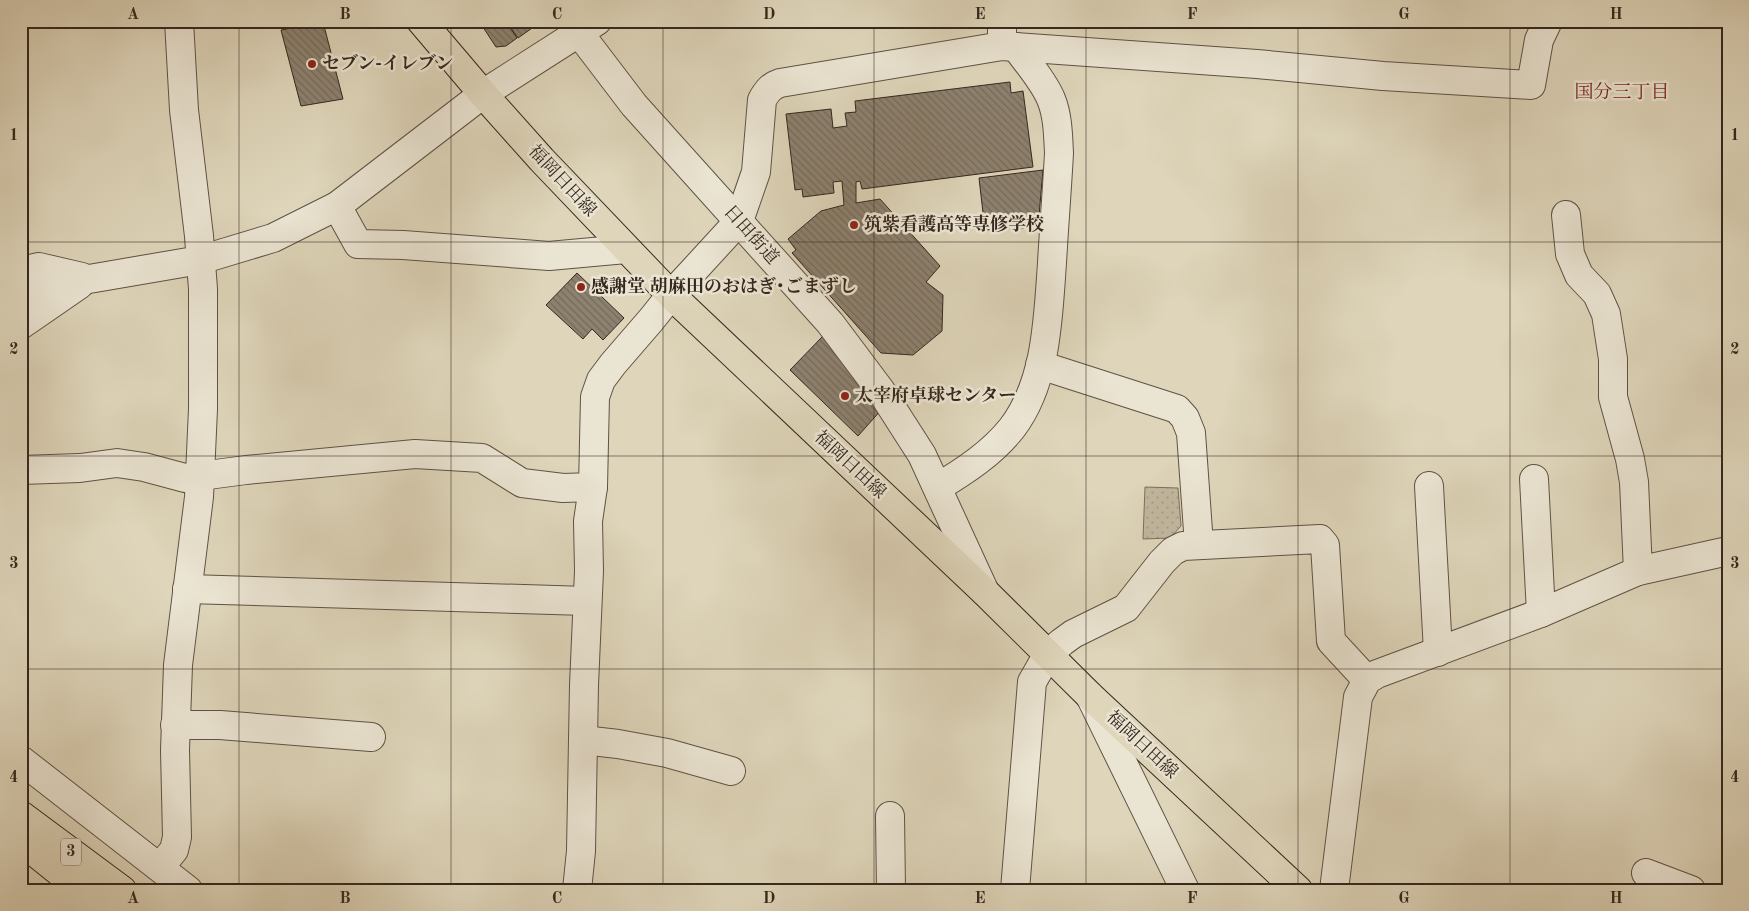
<svg xmlns="http://www.w3.org/2000/svg" width="1749" height="911" viewBox="0 0 1749 911" font-family="'Old Standard TT','Noto Serif JP',serif">
	<defs>
		<pattern id="park-dots" width="8" height="8" patternUnits="userSpaceOnUse" patternTransform="scale(1.25)"><rect width="8" height="8" fill="#c1b79f"/><path d="M2 2h.1M6 6h.1" fill="none" stroke="#a69d88" stroke-width="1.8" stroke-linecap="round"/></pattern>
		<pattern id="building-back-hatch" width="6" height="6" patternUnits="userSpaceOnUse" patternTransform="scale(1.25)"><rect width="6" height="6" fill="#8d816f"/><path d="M-1 5l2 2M0 0l6 6M5-1l2 2" fill="none" stroke="#746a5b"/></pattern>
	</defs>
	<rect width="100%" height="100%" fill="#ded5ba"/>
	<filter id="stains"><feTurbulence type="fractalNoise" baseFrequency=".004" numOctaves="4"/><feColorMatrix values="0 0 0 0 .2 0 0 0 0 .09 0 0 0 0 .02 0 0 0 .5 -.17"/></filter>
	<radialGradient id="worn" r=".72"><stop offset=".6" stop-color="#630" stop-opacity="0"/><stop offset="1" stop-color="#630" stop-opacity=".3"/></radialGradient>
	<!-- park -->
	<polygon fill="url(#park-dots)" stroke="#7b6f5e" points="1145,487 1178,488 1181,526 1170,538 1143,539"/>
	<!-- building -->
	<g fill="url(#building-back-hatch)" stroke="#35271e">
		<polygon points="479,21 506,21 517,38 506,46 496,47"/>
		<polygon points="506,21 542,21 518,38"/>
		<polygon points="323,22 343,99 301,106 281,30"/>
		<polygon points="1010,82 1011,93 1023,91 1033,167 862,189 860,181 856,182 856,203 880,199 940,266 926,282 943,295 942,331 913,355 881,353 792,253 796,250 788,239 821,211 844,205 842,181 833,182 834,193 803,197 802,189 795,190 786,114 831,109 833,128 847,126 845,113 856,112 855,101"/>
		<polygon points="1043,170 1038,227 985,230 979,178"/>
		<polygon points="577,273 624,318 603,340 592,329 583,339 546,305"/>
		<polygon points="824,335 882,409 858,436 790,370"/>
	</g>
	<g fill="none" stroke-linecap="round" stroke-linejoin="round">
		<defs>
			<g id="minor">
				<polyline points="570,21 634,105 830,323 881,391 922,455 985,592"/>
				<polyline points="1002,46 1002,21"/>
				<polyline points="337,206 358,244 403,245 549,256 626,249"/>
				<polyline points="1566,215 1570,254 1579,275 1597,294 1606,314 1613,359 1613,397 1630,459 1634,482 1638,571"/>
				<polyline points="21,271 39,267 82,277"/>
				<polyline points="21,293 89,279 200,260 273,238 337,206 483,94 597,21"/>
				<polyline points="21,325 79,285"/>
				<polyline points="1040,365 1177,409 1185,418 1191,433 1199,545"/>
				<polyline points="21,470 80,468 117,463 144,467 185,478 246,470 415,454 482,458 522,483 563,488 593,487"/>
				<polyline points="1534,479 1541,613"/>
				<polyline points="1429,486 1438,652"/>
				<path d="M938 487C965 471 992 453 1012 428 1047 382 1048 318 1052 263 1054 227 1057 190 1059 153 1058 135 1058 116 1051 99 1043 80 1028 64 1016 47"/>
				<polyline points="187,589 587,601"/>
				<polyline points="1090,696 1185,890"/>
				<polyline points="175,725 220,725 371,737"/>
				<polyline points="583,740 618,744 667,753 731,771"/>
				<polyline points="21,760 188,890"/>
				<polyline points="890,816 891,890"/>
				<polyline points="160,867 174,850 177,837 175,750 178,665 199,497 203,409 203,289 199,236 184,110 179,21"/>
				<polyline points="1646,873 1691,890"/>
				<path d="M577 890 581 851 584 685 589 571 588 521 593 487 595 397 601 380 613 364 651 320 671 295 739 221 756 172 762 100C767 91 771 86 780 83L1002 46 1257 64 1383 76 1531 85 1539 40 1548 21"/>
				<polyline points="1015,890 1032,682 1048,654 1062,642 1073,634 1126,608 1162,562 1173,551 1183,546 1320,539 1325,545 1331,641 1367,680"/>
				<polyline points="1334,890 1358,697 1367,680 1377,674 1541,613 1638,571 1728,551"/>
			</g>
			<polyline id="major" points="421,21 483,94 542,160 671,295 985,592 1090,696 1298,890"/>
			<g id="highway">
				<polyline points="21,815 122,890"/>
				<polyline points="21,841 82,890"/>
			</g>
		</defs>
		<!-- minor casing -->
		<use href="#minor" stroke="#5f5245" stroke-width="30"/>
		<!-- major casing -->
		<use href="#major" stroke="#35271e" stroke-width="30"/>
		<!-- highway casing -->
		<use href="#highway" stroke="#35271e" stroke-width="30"/>
		<!-- minor -->
		<use href="#minor" stroke="#eae4d2" stroke-width="28"/>
		<!-- major -->
		<use href="#major" stroke="#ded5ba" stroke-width="28"/>
		<!-- highway -->
		<use href="#highway" stroke="#ded5ba" stroke-width="28"/>
	</g>
	<!-- grid -->
	<path fill="none" stroke="#35271e" stroke-width="1" stroke-opacity="0.55" d="M239 21V890M451 21V890M663 21V890M874 21V890M1086 21V890M1298 21V890M1510 21V890M21 242H1728M21 456H1728M21 669H1728"/>
	<!-- markers -->
	<g fill="#8f2418" stroke="#eae4d2" stroke-width="2">
		<circle cx="312" cy="64" r="5"/>
		<circle cx="854" cy="225" r="5"/>
		<circle cx="581" cy="287" r="5"/>
		<circle cx="845" cy="396" r="5"/>
	</g>
	<g text-anchor="middle" dominant-baseline="central" stroke-width="5" stroke-linejoin="round" paint-order="stroke">
		<!-- shield labels -->
		<rect fill="#eae4d2" stroke="#6b6054" stroke-width="1" x="61" y="838.5" width="20" height="27" rx="4"/>
		<g font-size="16" font-weight="bold" fill="#35271e">
			<text x="71" y="852">3</text>
		</g>
		<!-- poi labels -->
		<g font-size="18" font-weight="bold" fill="#35271e" stroke="#eae4d2" text-anchor="start">
			<text x="322" y="64">セブン-イレブン</text>
			<text x="864" y="225">筑紫看護高等専修学校</text>
			<text x="591" y="287">感謝堂 胡麻田のおはぎ･ごまずし</text>
			<text x="855" y="396">太宰府卓球センター</text>
		</g>
		<!-- street labels -->
		<g font-size="18" fill="#35271e" stroke="#eae4d2">
			<text transform="translate(562 181) rotate(47)">福岡日田線</text>
			<text transform="translate(751 235) rotate(48)">日田街道</text>
			<text transform="translate(850 465) rotate(43)">福岡日田線</text>
			<text transform="translate(1142 745) rotate(43)">福岡日田線</text>
		</g>
		<!-- neighbourhood labels -->
		<g font-size="19" fill="#7a1f14" stroke="#eae4d2">
			<text x="1622" y="93">国分三丁目</text>
		</g>
	</g>
	<!-- margin -->
	<rect width="1749" height="911" fill="none" stroke="#ded5ba" stroke-width="55"/>
	<rect x="28" y="28" width="1694" height="856" fill="none" stroke="#35271e" stroke-width="2"/>
	<g font-size="16" text-anchor="middle" font-weight="bold" fill="#35271e">
		<text x="133" y="19">A</text>
		<text x="345" y="19">B</text>
		<text x="557" y="19">C</text>
		<text x="769" y="19">D</text>
		<text x="980" y="19">E</text>
		<text x="1192" y="19">F</text>
		<text x="1404" y="19">G</text>
		<text x="1616" y="19">H</text>
		<text x="14" y="140">1</text>
		<text x="1735" y="140">1</text>
		<text x="14" y="354">2</text>
		<text x="1735" y="354">2</text>
		<text x="14" y="568">3</text>
		<text x="1735" y="568">3</text>
		<text x="14" y="782">4</text>
		<text x="1735" y="782">4</text>
		<text x="133" y="903">A</text>
		<text x="345" y="903">B</text>
		<text x="557" y="903">C</text>
		<text x="769" y="903">D</text>
		<text x="980" y="903">E</text>
		<text x="1192" y="903">F</text>
		<text x="1404" y="903">G</text>
		<text x="1616" y="903">H</text>
	</g>
	<rect width="100%" height="100%" filter="url(#stains)"/>
	<rect width="100%" height="100%" fill="url(#worn)"/>
</svg>
